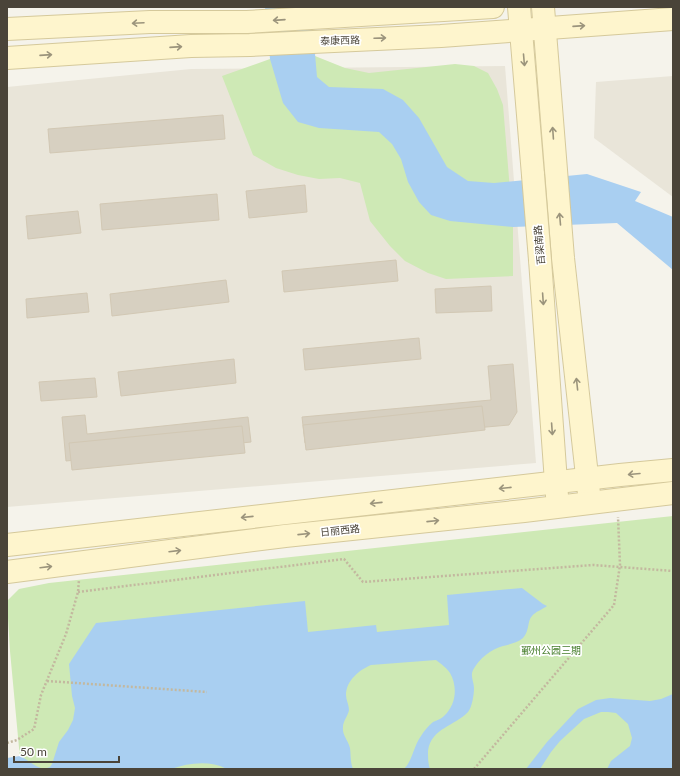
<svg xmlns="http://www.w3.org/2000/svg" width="680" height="776" viewBox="0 0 680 776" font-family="Lato,'Noto Sans SC',sans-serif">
	<rect width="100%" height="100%" fill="#f5f3eb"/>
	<!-- residential -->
	<g fill="#e9e5d9">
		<polygon points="505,66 536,463 7,507 7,87 191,69"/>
		<polygon points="673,76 673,197 594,138 596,82"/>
	</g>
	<!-- green -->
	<g fill="#cee9b5">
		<polygon points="315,56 345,68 369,73 455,64 474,66 488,73 497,89 503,105 513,227 513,276 446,279 428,273 405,261 390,246 370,221 360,183 340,178 319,179 298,175 276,168 253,155 222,76 270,59"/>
		<polygon points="673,516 673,769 21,769 10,651 7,601 19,589 49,583"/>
	</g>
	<!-- water -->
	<g fill="#a9cff1">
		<polygon points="265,7 311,7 317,77 329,87 383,89 403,100 419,118 447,167 468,181 494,183 587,174 641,192 635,201 673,217 673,270 617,223 513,227 450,221 431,215 419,202 408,182 401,159 392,144 379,132 319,128 298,122 283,103 270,59"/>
		<path d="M522 588 543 604 547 606C543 609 535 612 532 616 527 621 530 630 523 638 517 643 510 644 503 646 491 649 479 659 473 670 470 676 474 682 474 688 474 695 472 707 468 712 455 726 431 728 428 751 428 757 428 764 430 769H404C413 760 413 747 421 736 424 731 428 726 433 722 437 720 441 719 444 716 456 705 458 687 450 673 447 668 441 664 436 660L371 665C359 670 346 681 346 695 346 700 349 705 349 710 348 716 343 721 343 727 342 735 348 740 350 748 351 755 350 762 353 769H227C209 760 189 763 171 769H44L50 767 52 764 59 742 68 730 73 720 75 708 72 696 69 664 96 623 305 601 308 632 376 625 377 632 449 625 447 595Z"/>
		<polygon points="673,694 673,766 672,769 607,769 611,761 630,746 632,738 628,724 616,713 608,712 601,712 584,719 560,741 551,752 540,769 526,769 547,742 578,709 596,700 610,698 650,701 661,699"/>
		<path d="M20 756C28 760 35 767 44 769H7V758Z"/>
	</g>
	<!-- building -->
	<g fill="#d7d0c1" stroke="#d2c8b4">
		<polygon points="223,115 225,139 50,153 48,129"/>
		<polygon points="305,185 307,212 249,218 246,191"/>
		<polygon points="217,194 219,220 102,230 100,204"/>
		<polygon points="78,211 81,233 28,239 26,216"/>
		<polygon points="396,260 398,281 284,292 282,271"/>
		<polygon points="226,280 229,302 112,316 110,294"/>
		<polygon points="491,286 492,311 436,313 435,289"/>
		<polygon points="87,293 89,312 27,318 26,299"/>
		<polygon points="419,338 421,359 305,370 303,349"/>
		<polygon points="234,359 236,383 121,396 118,372"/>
		<polygon points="513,364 517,412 509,425 305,443 302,417 491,400 488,366"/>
		<polygon points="95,378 97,397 41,401 39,382"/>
		<polygon points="482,406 485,430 306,450 303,425"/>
		<polygon points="85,415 87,434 248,417 251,442 66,461 62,417"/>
		<polygon points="242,426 245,453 72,470 69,443"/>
	</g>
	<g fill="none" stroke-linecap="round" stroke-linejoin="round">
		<defs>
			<g id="secondary">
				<polyline points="519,7 533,175"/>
				<polyline points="543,7 563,258 589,494"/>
				<polyline points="7,29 150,22 247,22 493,7"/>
				<polyline points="7,58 191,46 250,45 441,36 673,19"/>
				<polyline points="540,260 557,496"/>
				<polyline points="7,545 620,475 673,470"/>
				<polyline points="7,572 285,536 524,511 673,493"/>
			</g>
		</defs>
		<!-- secondary casing -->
		<use href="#secondary" stroke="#d5c99b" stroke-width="24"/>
		<!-- path -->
		<g stroke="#c3b89f" stroke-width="2.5" stroke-dasharray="2 2" stroke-linecap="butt">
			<polyline points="78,592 344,559 363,582 593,565 673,571"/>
			<polyline points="614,605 620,565 618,517"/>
			<polyline points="47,681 207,692"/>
			<polyline points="7,743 17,740 34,729 41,695 66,634 78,592 79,580"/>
		</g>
		<!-- secondary -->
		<use href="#secondary" stroke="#fef5cd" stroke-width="22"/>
		<defs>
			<polyline id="secondary-bridge" points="533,175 540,260"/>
		</defs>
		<!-- secondary-bridge casing -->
		<use href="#secondary-bridge" stroke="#d5c99b" stroke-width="24" stroke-linecap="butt"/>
		<!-- path-bridge -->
		<polyline stroke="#c3b89f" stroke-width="2.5" stroke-dasharray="2 2" stroke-linecap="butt" points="474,769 614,605"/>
		<!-- secondary-bridge -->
		<use href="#secondary-bridge" stroke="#fef5cd" stroke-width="22"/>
	</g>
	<!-- one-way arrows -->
	<defs><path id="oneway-shaft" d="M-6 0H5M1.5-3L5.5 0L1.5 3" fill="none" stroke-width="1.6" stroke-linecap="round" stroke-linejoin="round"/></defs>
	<g stroke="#9b947c">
		<use href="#oneway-shaft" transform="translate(279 20) rotate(176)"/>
		<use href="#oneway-shaft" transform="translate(138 23) rotate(177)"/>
		<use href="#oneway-shaft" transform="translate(579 26) rotate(-4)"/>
		<use href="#oneway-shaft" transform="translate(380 38) rotate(-2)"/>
		<use href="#oneway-shaft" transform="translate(176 47) rotate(-4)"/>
		<use href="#oneway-shaft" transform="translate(46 55) rotate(-4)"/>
		<use href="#oneway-shaft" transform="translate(524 60) rotate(85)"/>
		<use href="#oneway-shaft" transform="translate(553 133) rotate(-94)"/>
		<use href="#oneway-shaft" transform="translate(560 219) rotate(-95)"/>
		<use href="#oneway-shaft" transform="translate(543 299) rotate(86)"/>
		<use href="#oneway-shaft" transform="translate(577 384) rotate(-96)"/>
		<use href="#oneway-shaft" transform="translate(552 429) rotate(86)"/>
		<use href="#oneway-shaft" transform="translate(634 474) rotate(175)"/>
		<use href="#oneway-shaft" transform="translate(505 488) rotate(174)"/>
		<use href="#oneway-shaft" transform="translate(376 503) rotate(174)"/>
		<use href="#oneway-shaft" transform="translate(247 517) rotate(174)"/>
		<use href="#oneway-shaft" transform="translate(433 521) rotate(-6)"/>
		<use href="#oneway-shaft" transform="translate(304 534) rotate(-6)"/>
		<use href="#oneway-shaft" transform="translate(175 551) rotate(-7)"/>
		<use href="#oneway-shaft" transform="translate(46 567) rotate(-7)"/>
	</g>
	<g text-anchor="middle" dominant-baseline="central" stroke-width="3.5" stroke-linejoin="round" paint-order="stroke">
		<!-- street labels -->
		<g font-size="10" fill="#4a4439" stroke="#fff">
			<text transform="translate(340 40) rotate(-2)">泰康西路</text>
			<text transform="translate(539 245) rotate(-95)">百梁南路</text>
			<text transform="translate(340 530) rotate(-6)">日丽西路</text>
		</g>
		<!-- park labels -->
		<g font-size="10" fill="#457d2b" stroke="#fff">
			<text x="551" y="650">鄞州公园三期</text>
		</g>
	</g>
	<!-- border -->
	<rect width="680" height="776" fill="none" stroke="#4a4439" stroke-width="16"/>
	<!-- scale -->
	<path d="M14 756v6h105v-6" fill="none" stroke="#4a4439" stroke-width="2"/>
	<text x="20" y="756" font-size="12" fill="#4a4439" stroke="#ffffff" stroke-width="3" paint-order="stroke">50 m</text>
</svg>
